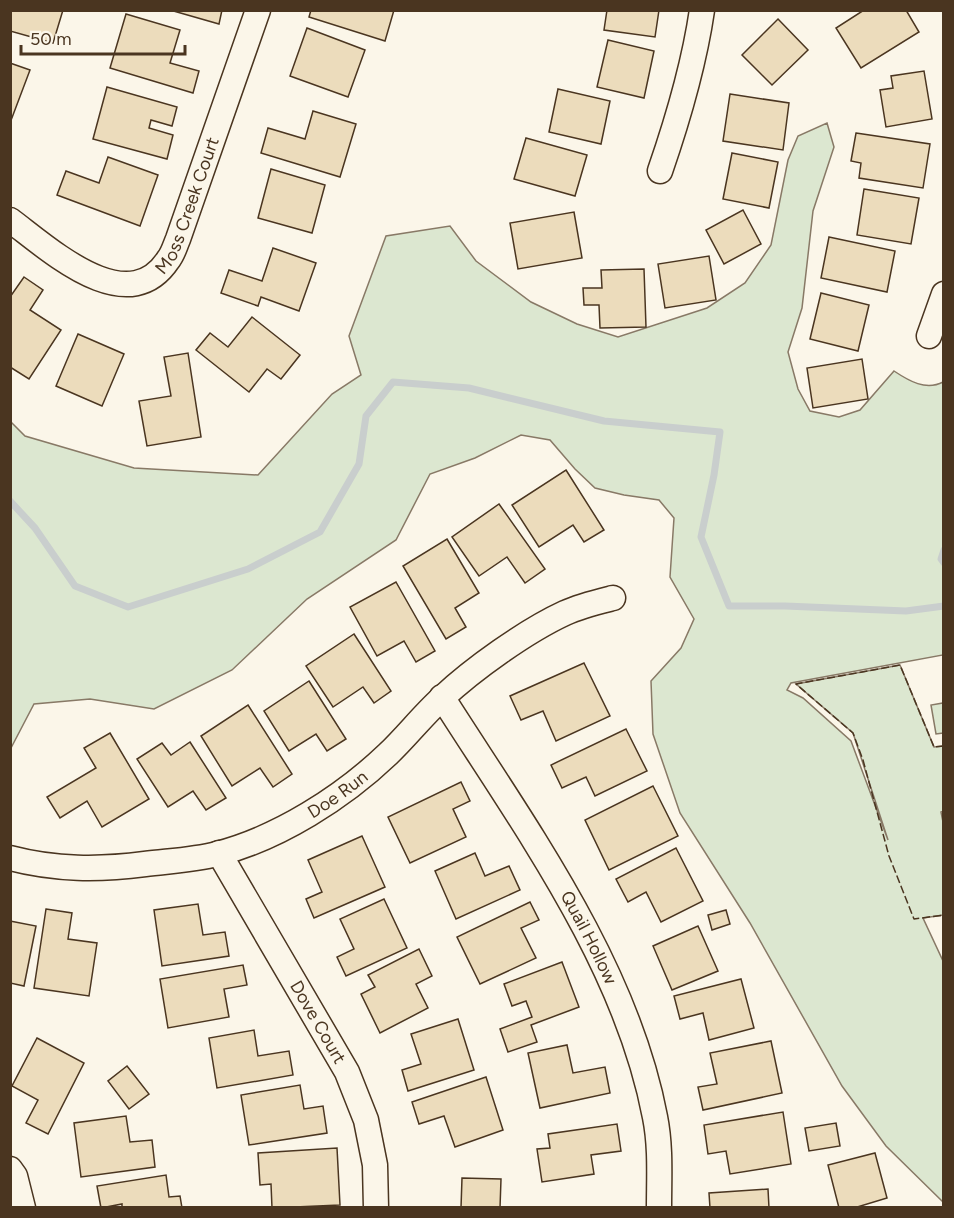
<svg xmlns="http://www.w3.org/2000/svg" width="954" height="1218" viewBox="0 0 954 1218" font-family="Figtree,sans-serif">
	<rect width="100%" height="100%" fill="#fbf6e9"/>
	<!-- green -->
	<g fill="#dce7d0" stroke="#887966" stroke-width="1.5">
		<path d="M827 123 834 147 813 211 802 308 788 352 798 389 810 411 839 417 860 410 894 371C909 381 926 391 943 382V655L791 683 787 690 803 698 851 741 888 840 853 733 796 684 900 665 934 747 943 746 944 811 941 812 944 827 943 915 923 918 943 961V1202L886 1146 842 1086 750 923 680 813 653 734 651 681 681 648 694 619 670 577 674 518 659 500 624 495 595 488 575 469 550 440 521 435 475 458 430 474 396 540 307 599 232 670 154 709 90 699 34 704 11 748V422L25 436 134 468 258 475 332 394 361 375 349 336 386 236 450 226 476 261 531 302 577 324 618 337 707 308 745 283 771 245 788 160 798 136Z"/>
		<polygon points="943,703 943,733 936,734 931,705"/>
	</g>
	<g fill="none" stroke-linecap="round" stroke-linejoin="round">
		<!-- stream -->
		<g stroke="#c9cecd" stroke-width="7">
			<polyline points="10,501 35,528 75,586 128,607 248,569 320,532 359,464 366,416 393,382 469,388 604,421 720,432 714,475 701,537 729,606 785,606 906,611 944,606"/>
			<polyline points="944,550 941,559 944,563"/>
		</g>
	</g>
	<!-- building -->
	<g fill="#ecdcbc" stroke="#4a3520" stroke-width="1.5">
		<polygon points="10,10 63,10 53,43 10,31"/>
		<polygon points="170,10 222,10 219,24"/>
		<polygon points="311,10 394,10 385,41 309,17"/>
		<polygon points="607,10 659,10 655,37 604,30"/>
		<polygon points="864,10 906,10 919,32 861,68 836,28"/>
		<polygon points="126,14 180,30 170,63 199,71 193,93 110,68"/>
		<polygon points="778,19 808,50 772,85 742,55"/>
		<polygon points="307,28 365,50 348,97 290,76"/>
		<polygon points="608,40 654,51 644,98 597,87"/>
		<polygon points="10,63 30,70 10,123"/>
		<polygon points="924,71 932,119 886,127 880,90 893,88 891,76"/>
		<polygon points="107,87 177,107 172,126 151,120 149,128 173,135 167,159 93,139"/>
		<polygon points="558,89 610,101 601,144 549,132"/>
		<polygon points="730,94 789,103 783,150 723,141"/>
		<polygon points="313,111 356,124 340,177 261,153 268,128 305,139"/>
		<polygon points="856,133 930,144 923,188 859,178 861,163 851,161"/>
		<polygon points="526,138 587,155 575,196 514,179"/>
		<polygon points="732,153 778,162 769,208 723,199"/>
		<polygon points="108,157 158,175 140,226 57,195 66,171 99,183"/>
		<polygon points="271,169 325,185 312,233 258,218"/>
		<polygon points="864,189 919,198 911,244 857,235"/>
		<polygon points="743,210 761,244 724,264 706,230"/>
		<polygon points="574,212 582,258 518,269 510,223"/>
		<polygon points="829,237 895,251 887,292 821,278"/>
		<polygon points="273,248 316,263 299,311 261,297 258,306 221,293 229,270 262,281"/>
		<polygon points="709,256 716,300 665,308 658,264"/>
		<polygon points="644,269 646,327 600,328 599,305 584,305 583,288 602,288 601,270"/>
		<polygon points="24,277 43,290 30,310 61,330 29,379 10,367 10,297"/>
		<polygon points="821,293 869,305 858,351 810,339"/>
		<polygon points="252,317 300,355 281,379 267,369 249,392 196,350 210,333 228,347"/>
		<polygon points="78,334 124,354 102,406 56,386"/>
		<polygon points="188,353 201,437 147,446 139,401 171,396 164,357"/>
		<polygon points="862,359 868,399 813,408 807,368"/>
		<polygon points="566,470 604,530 584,542 573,525 539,547 512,505"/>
		<polygon points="499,504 545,569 525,583 507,557 479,576 452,537"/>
		<polygon points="447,539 479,593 455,608 466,627 446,639 403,566"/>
		<polygon points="396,582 435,651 416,662 404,641 377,656 350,607"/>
		<polygon points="354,634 391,691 374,703 363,687 333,707 306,666"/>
		<polygon points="584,663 610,716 556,741 543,711 521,720 510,696"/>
		<polygon points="309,681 346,739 327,751 316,734 289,751 264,711"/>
		<polygon points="248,705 292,774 273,787 260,768 232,786 201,736"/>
		<polygon points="626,729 647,771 595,796 586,777 562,788 551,765"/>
		<polygon points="110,733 149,799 102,827 87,801 60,818 47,797 96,768 84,748"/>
		<polygon points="190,742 226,798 206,810 193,791 168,807 137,759 162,743 171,755"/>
		<polygon points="461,782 470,801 453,809 466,837 410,863 388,817"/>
		<polygon points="653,786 678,836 609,870 585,820"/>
		<polygon points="362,836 385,887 314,918 306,899 322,892 308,860"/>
		<polygon points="676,848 703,901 661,922 646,892 628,902 616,879"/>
		<polygon points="475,853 485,876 509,866 520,890 456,919 435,871"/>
		<polygon points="384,899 407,948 346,976 337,957 354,949 340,919"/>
		<polygon points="530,902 539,920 521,928 536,958 480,984 457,937"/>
		<polygon points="198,904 203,935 225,932 229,956 162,966 154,910"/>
		<polygon points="46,909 72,913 68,939 97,943 89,996 34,988"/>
		<polygon points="726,910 730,924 712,930 708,915"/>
		<polygon points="10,921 36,926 24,986 10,983"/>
		<polygon points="698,926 718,971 672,990 653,946"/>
		<polygon points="419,949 432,976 416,984 428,1008 380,1033 361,994 375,987 368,975"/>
		<polygon points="562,962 579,1007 531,1025 537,1042 508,1052 500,1029 532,1017 526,1001 512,1006 504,984"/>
		<polygon points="243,965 247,985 224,989 229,1017 168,1028 160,979"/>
		<polygon points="741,979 754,1028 709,1040 703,1013 680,1019 674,996"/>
		<polygon points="458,1019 474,1070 408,1091 402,1070 421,1064 411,1034"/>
		<polygon points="254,1030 258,1056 289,1051 293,1075 217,1088 209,1038"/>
		<polygon points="37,1038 84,1063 48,1134 26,1123 38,1100 12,1086"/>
		<polygon points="771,1041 782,1093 703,1110 698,1087 717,1084 710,1053"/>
		<polygon points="567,1045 573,1073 605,1067 610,1093 540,1108 528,1053"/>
		<polygon points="127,1066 149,1094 129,1109 108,1081"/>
		<polygon points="486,1077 503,1130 455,1147 444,1116 419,1124 412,1102"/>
		<polygon points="300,1085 304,1109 323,1106 327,1133 249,1145 241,1095"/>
		<polygon points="783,1112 791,1164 730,1174 726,1151 708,1154 704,1125"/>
		<polygon points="126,1116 130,1142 152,1140 155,1167 81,1177 74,1123"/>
		<polygon points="836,1123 840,1146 809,1151 805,1128"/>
		<polygon points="617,1124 621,1151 591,1155 594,1174 542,1182 537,1149 550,1148 548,1134"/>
		<polygon points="337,1148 340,1205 272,1208 271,1184 260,1185 258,1153"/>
		<polygon points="875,1153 887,1198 854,1208 839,1208 828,1165"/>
		<polygon points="166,1175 169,1197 180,1196 182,1208 122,1208 122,1204 101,1208 97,1186"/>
		<polygon points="462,1178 501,1179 500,1208 461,1208"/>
		<polygon points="768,1189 769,1208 710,1208 709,1193"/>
	</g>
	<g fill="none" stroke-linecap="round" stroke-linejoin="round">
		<defs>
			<g id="minor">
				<path d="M660 171C678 119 694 65 702 10"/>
				<path id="s1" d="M10 220C48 248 127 322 168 260 173 254 175 246 178 239L258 10"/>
				<polyline points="929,336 944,294"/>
				<path id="s2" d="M442 697C524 826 626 964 655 1117 661 1147 659 1177 659 1208"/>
				<path id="s3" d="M219 853 347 1072 366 1120 375 1165 376 1208"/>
				<path id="s4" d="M10 858C56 870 99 870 145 864 169 861 194 860 217 854 279 838 343 797 388 754 407 736 423 715 442 698 473 669 526 631 565 613 580 606 597 602 613 598"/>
				<polyline points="10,1169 15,1176 23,1208"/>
			</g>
		</defs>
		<!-- minor casing -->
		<use href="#minor" stroke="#4a3520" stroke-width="27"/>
		<!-- minor -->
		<use href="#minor" stroke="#fbf6e9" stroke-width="24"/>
		<!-- fence -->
		<polyline stroke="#4a3520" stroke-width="1.5" stroke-dasharray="8 3" stroke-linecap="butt" points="944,746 934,747 900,665 796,684 853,733 863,760 889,856 914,919 944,915"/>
	</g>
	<g text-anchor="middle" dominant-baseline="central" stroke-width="4.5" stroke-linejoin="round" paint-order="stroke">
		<!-- street labels -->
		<g font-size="18" fill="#4a3520" stroke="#fbf6e9">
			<text stroke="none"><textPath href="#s1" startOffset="243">Moss Creek Court</textPath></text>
			<text stroke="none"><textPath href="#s4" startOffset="344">Doe Run</textPath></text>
			<text stroke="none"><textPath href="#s2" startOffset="282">Quail Hollow</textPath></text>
			<text stroke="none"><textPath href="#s3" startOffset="196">Dove Court</textPath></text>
		</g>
	</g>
	<!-- border -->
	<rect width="954" height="1218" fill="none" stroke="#4a3520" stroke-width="24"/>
	<!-- scale -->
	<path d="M21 45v9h164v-9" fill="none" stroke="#4a3520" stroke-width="3"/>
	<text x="30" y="45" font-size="18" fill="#4a3520" stroke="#fbf6e9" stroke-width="4.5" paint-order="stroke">50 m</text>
</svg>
